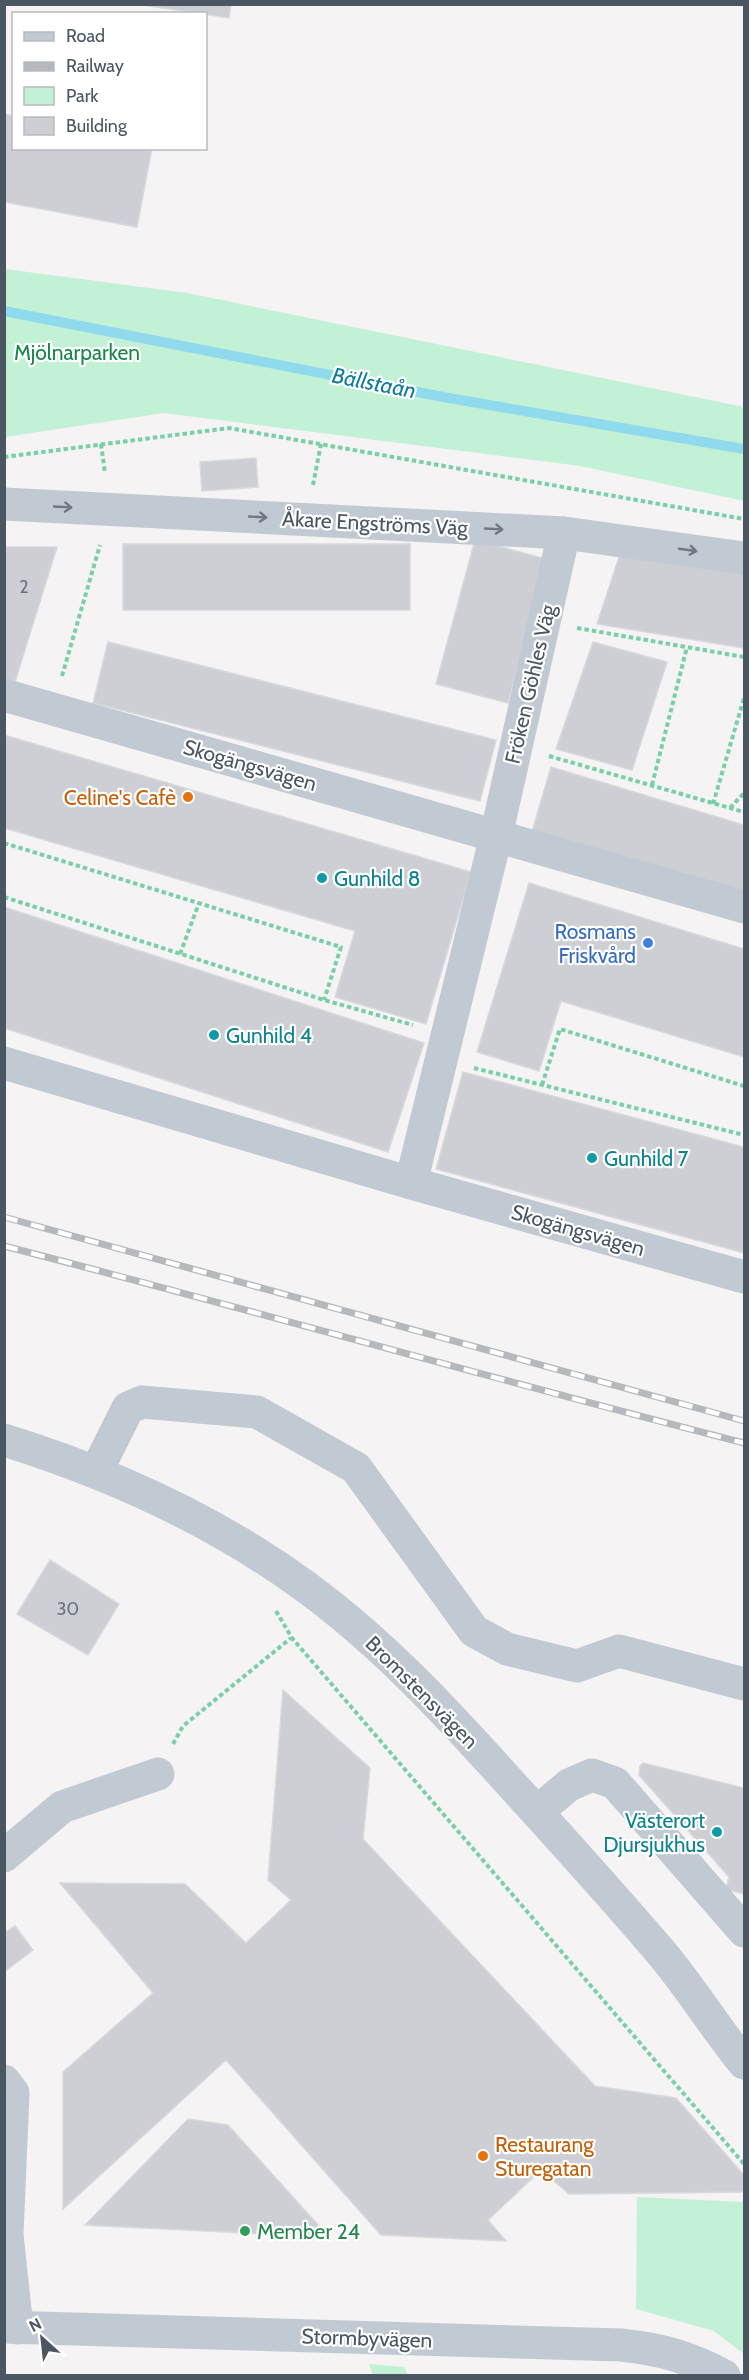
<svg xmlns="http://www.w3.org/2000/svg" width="749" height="2380" viewBox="0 0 749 2380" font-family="Cabin,sans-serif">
	<rect width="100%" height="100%" fill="#f5f3f3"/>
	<!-- green -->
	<g fill="#c3f1d5">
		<polygon points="5,269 187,293 744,407 744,501 580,466 164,413 5,437"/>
		<polygon points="637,2197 744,2202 744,2354 714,2331 636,2309"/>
		<polygon points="369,2364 404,2367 408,2375 373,2375"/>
	</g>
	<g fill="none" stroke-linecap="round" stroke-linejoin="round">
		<!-- stream -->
		<polyline stroke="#90daee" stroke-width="10" points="4,311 443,397 744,449"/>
	</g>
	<!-- building -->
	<g fill="#cdcfd5" stroke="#d7d9de" stroke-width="1.5">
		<polygon points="136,4 231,4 229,18"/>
		<polygon points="4,114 14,116 14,148 152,148 137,227 4,202"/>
		<polygon points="256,458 258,487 202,491 200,462"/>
		<polygon points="475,540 546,559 508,703 436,684"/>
		<rect x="123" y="544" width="287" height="66"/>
		<polygon points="4,547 57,547 14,685 4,682"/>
		<polygon points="621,551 744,572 744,648 597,624"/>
		<polygon points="108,642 496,740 480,801 93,703"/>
		<polygon points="593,642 667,662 632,770 556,749"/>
		<polygon points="4,735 471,872 426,1024 335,997 355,931 4,828"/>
		<polygon points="551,767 744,825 744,899 531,835"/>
		<polygon points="529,883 744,949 744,1057 561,1001 539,1071 477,1052"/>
		<polygon points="4,907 424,1043 388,1152 4,1028"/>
		<polygon points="463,1072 744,1147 744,1253 436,1169"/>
		<polygon points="50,1560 119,1604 88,1655 17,1614"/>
		<polygon points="283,1690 370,1768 363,1839 595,2086 676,2098 744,2175 744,2192 569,2194 541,2170 488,2220 506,2241 381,2235 226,2060 63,2209 63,2072 153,1993 60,1883 185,1884 246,1943 291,1900 268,1880"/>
		<polygon points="643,1763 744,1788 744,1894 726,1889 729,1877 639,1775 640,1766"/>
		<polygon points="15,1926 33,1950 4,1972 4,1933"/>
		<polygon points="188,2119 228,2125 329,2237 85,2225"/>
	</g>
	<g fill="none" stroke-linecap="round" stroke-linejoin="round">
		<!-- path -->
		<g stroke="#7ad0a6" stroke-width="4" stroke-dasharray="4.5 3" stroke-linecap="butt">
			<polyline points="101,444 105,473"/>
			<polyline points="4,457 229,428 744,519"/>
			<polyline points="313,485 321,444"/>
			<polyline points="577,628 744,657"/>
			<polyline points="62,676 100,545"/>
			<polyline points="549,756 744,812"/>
			<polyline points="652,785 687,647"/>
			<polyline points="713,804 744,698"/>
			<polyline points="730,808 744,793"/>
			<polyline points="4,843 341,947 324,1000"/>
			<polyline points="4,897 324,1000 413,1025"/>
			<polyline points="180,954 199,903"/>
			<polyline points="474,1068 744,1135"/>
			<polyline points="542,1085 560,1029 744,1086"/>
			<polyline points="276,1611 292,1638 744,2164"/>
			<polyline points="173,1744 183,1726 291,1638"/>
		</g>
		<!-- minor -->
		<g stroke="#c1cad2" stroke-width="33">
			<polyline points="4,504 564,533 744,558"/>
			<polyline points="4,695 744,907"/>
			<polyline points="4,1063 411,1183 744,1277"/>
			<polyline points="411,1183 496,836 564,533"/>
			<path d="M4 1440C110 1473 216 1521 306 1587 384 1644 449 1715 513 1786 564 1842 615 1898 664 1956 693 1991 716 2029 744 2063"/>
			<polyline points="96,1472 128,1408 142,1402 257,1412 356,1468 474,1631 507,1649 577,1666 619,1651 744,1684"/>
			<polyline points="537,1812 569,1785 592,1775 615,1783 744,1931"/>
			<polyline points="4,1856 62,1807 158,1774"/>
			<polyline points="4,2081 13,2093 7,2235 17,2328"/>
			<path d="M4 2327 621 2345C659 2349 690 2357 724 2376"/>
		</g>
		<defs>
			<g id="rail">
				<polyline points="4,1217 744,1421"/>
				<path d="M4 1246C252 1310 497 1380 744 1443"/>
			</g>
		</defs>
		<!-- rail casing -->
		<use href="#rail" stroke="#b5b8bd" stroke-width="7"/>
		<!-- rail -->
		<use href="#rail" stroke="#fff" stroke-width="4.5" stroke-dasharray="14" stroke-linecap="butt"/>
	</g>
	<!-- one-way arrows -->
	<defs><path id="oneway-shaft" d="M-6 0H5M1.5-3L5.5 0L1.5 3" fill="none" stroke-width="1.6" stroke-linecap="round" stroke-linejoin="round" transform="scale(1.5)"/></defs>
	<g stroke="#6e7983">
		<use href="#oneway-shaft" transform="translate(63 507) rotate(3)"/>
		<use href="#oneway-shaft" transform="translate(258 517) rotate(3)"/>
		<use href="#oneway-shaft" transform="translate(494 529) rotate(3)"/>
		<use href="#oneway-shaft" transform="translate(688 550) rotate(8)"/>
	</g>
	<!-- markers -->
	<g fill="#e8710a" stroke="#fff" stroke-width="2">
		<circle cx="188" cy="797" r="6"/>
		<circle cx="483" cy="2156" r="6"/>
	</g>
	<g fill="#0f9aa8" stroke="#fff" stroke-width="2">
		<circle cx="322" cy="878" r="6"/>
		<circle cx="214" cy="1035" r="6"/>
		<circle cx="592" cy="1158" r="6"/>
		<circle cx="717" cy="1832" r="6"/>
	</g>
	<circle fill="#3f7fe0" stroke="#fff" stroke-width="2" cx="648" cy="943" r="6"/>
	<circle fill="#2e9e5b" stroke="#fff" stroke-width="2" cx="245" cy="2231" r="6"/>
	<g text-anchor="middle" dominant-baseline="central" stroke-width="4.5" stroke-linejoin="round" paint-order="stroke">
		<!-- number labels -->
		<g font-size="18" fill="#6b747e">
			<text x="24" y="587">2</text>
			<text x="68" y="1609">30</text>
		</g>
		<!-- park labels -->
		<g font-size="21" fill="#17864f" stroke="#fff">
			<text x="77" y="352">Mjölnarparken</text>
		</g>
		<!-- street labels -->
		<g font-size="21" fill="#4a5661" stroke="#fff">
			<text transform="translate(375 523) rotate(3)">Åkare Engströms Väg</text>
			<text transform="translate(530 684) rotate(-77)">Fröken Göhles Väg</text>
			<text transform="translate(250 765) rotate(16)">Skogängsvägen</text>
			<text transform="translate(578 1230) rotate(16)">Skogängsvägen</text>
			<text transform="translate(422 1692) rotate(45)">Bromstensvägen</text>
			<text transform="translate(367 2338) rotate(2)">Stormbyvägen</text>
		</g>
		<!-- food labels -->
		<g font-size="21" fill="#c56008" stroke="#fff" text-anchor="end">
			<text x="176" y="797">Celine's Cafè</text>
			<text x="495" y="2144" text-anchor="start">Restaurang<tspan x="495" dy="24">Sturegatan</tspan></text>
		</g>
		<!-- culture labels -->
		<g font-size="21" fill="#0d838f" stroke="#fff" text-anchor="start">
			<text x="334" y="878">Gunhild 8</text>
			<text x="226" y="1035">Gunhild 4</text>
			<text x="604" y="1158">Gunhild 7</text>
			<text x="705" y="1820" text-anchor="end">Västerort<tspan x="705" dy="24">Djursjukhus</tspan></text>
		</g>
		<!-- shop labels -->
		<g font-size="21" fill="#366cbe" stroke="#fff" text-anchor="end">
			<text x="636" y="931">Rosmans<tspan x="636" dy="24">Friskvård</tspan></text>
		</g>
		<!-- leisure labels -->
		<g font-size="21" fill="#27864d" stroke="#fff" text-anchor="start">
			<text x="257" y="2231">Member 24</text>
		</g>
		<!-- water labels -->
		<g font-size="22" font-style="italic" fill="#0c7c9b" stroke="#fff">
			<text transform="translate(374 383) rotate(11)">Bällstaån</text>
		</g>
	</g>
	<!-- border -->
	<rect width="749" height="2380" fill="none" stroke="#4a5661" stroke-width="12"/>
	<!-- legend -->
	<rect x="12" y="12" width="195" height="138" fill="#ffffff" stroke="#b7bbc0" stroke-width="1.5"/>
	<rect x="24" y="32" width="30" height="9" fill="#c1cad2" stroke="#b7bbc0" stroke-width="1.5"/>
	<text x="66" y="42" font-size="18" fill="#4a5661">Road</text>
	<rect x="24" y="62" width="30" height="9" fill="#b5b8bd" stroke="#b7bbc0" stroke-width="1.5"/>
	<text x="66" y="72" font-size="18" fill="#4a5661">Railway</text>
	<rect x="24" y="87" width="30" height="18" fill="#c3f1d5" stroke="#b7bbc0" stroke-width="1.5"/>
	<text x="66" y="102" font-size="18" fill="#4a5661">Park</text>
	<rect x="24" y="117" width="30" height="18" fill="#cdcfd5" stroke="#b7bbc0" stroke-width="1.5"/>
	<text x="66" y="132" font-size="18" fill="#4a5661">Building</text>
	<!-- north arrow -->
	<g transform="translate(42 2338) rotate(333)" stroke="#ffffff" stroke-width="4.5" paint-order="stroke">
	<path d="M0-4.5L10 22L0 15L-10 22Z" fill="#4a5661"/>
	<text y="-9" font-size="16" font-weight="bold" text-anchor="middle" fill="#4a5661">N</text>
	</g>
</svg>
